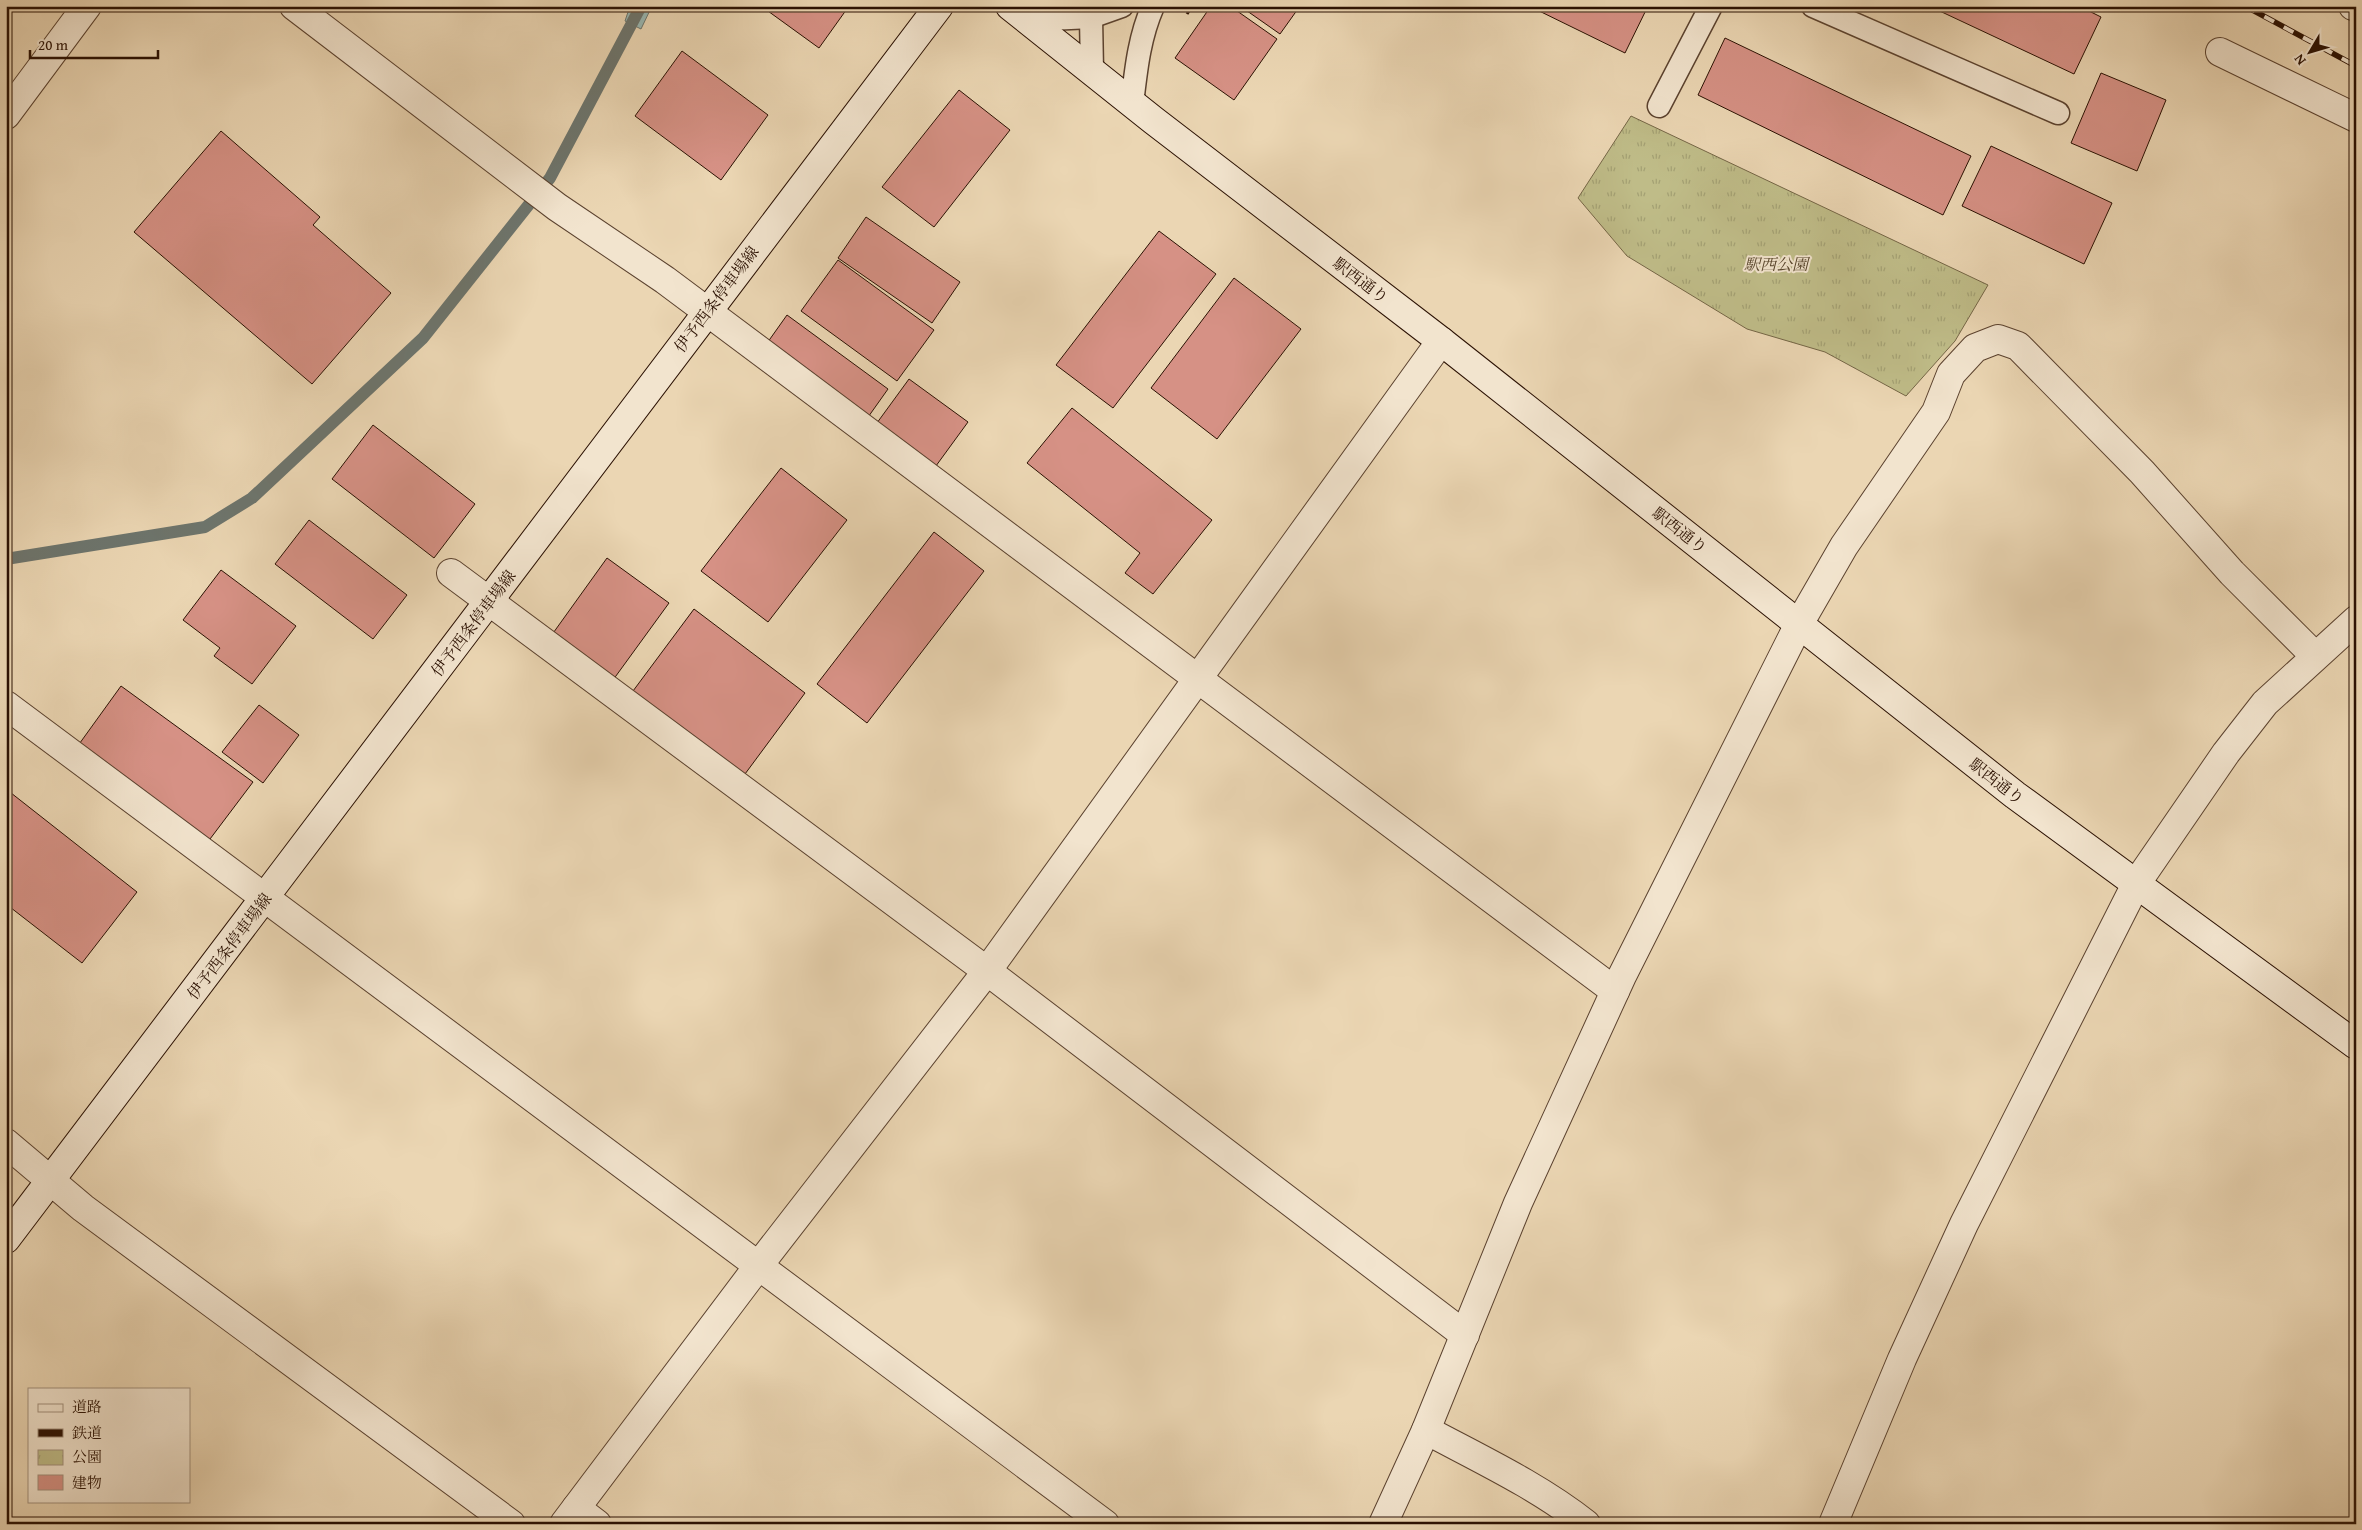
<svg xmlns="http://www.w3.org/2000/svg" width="2362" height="1530" viewBox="0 0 2362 1530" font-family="'Gentium Book Plus','Noto Serif JP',serif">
	<defs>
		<pattern id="park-tufts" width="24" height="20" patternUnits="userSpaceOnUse" patternTransform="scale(1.25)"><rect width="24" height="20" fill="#bfbc88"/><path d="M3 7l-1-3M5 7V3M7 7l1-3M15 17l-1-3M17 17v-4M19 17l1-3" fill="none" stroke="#a4a174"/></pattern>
	</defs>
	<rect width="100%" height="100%" fill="#ebd6b3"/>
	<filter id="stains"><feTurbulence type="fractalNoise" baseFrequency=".004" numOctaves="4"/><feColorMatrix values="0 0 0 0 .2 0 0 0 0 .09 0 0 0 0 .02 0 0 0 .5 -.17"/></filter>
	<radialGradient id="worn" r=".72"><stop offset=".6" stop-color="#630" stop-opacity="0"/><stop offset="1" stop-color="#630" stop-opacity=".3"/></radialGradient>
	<!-- park -->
	<polygon fill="url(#park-tufts)" stroke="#756646" points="1631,116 1988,285 1955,341 1906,396 1825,352 1747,329 1627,256 1578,198"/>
	<!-- water -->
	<polygon fill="#99b8b3" stroke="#6d756d" points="630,6 652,6 641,29 625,21"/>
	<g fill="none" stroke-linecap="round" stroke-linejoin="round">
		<!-- stream -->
		<polyline stroke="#6d756d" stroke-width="12" points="6,559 205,527 252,498 423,338 550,178 641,6"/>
	</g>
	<!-- building -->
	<g fill="#d69185" stroke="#2b1103">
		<polygon points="761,6 849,6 819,48"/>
		<polygon points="1211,6 1230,6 1277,39 1234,100 1175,58"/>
		<polygon points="1240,6 1300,6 1280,34"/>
		<polygon points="1529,6 1648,6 1625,53"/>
		<polygon points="1929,6 2079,6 2101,17 2074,74"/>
		<polygon points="1725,38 1971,156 1943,215 1698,95"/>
		<polygon points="682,51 768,115 721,180 635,116"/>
		<polygon points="2101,73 2166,100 2137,171 2071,143"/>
		<polygon points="959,90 1010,130 934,227 882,187"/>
		<polygon points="221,131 320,217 313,225 391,293 312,384 134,232"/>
		<polygon points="1991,146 2112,203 2084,264 1962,206"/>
		<polygon points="866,217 960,282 932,323 838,258"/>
		<polygon points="1159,231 1216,274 1113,408 1056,365"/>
		<polygon points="838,260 934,330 897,381 801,311"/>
		<polygon points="1234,278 1301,329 1217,439 1151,388"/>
		<polygon points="787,315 888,389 866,420 765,346"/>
		<polygon points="909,379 968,422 933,470 874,427"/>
		<polygon points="1072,408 1212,520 1153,594 1125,573 1140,553 1027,463"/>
		<polygon points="373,425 475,504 434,558 332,479"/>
		<polygon points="781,468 847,520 768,622 701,571"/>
		<polygon points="309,520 407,595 373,639 275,564"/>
		<polygon points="934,532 984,571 867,723 817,684"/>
		<polygon points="607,558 669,603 613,680 551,636"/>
		<polygon points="221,570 296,626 252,684 214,656 220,648 183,620"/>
		<polygon points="694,609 805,693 745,774 633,691"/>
		<polygon points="121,686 253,782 207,843 77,747"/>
		<polygon points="259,705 299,735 263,783 222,752"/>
		<polygon points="6,789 137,892 82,963 6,904"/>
	</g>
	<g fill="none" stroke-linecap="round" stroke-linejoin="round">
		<defs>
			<g id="lane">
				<polyline points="1813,6 2058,113"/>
				<polyline points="1029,20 1091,17 1122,6"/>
				<polyline points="1092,71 1091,17 1093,6"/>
				<path d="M1132 104C1136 70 1139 38 1153 6"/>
				<polyline points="1659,106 1711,6"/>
			</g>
			<g id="street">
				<polyline points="294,6 557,207 665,280 1615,991"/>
				<polyline points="2353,6 2356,7"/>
				<polyline points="2220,52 2356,118"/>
				<polyline points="6,115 87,6"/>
				<polyline points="451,573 987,971 1465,1335"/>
				<polyline points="6,705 1105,1524"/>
				<polyline points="6,1143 83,1208 511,1524"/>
				<path d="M1426 1430C1480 1459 1538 1486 1586 1524"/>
				<polyline points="576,1508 597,1524"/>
				<polyline points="564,1524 759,1265 987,971 1441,341"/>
				<polyline points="1383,1524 1426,1430 1518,1203 1622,976 1799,624 1844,546 1936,412 1951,374 1975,348 1998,339 2018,346 2142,472 2232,573 2315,656"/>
				<polyline points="1833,1524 1902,1359 1964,1224 2136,884 2226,753 2265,703 2356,620"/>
			</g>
			<g id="secondary">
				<polyline points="1010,6 1153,120 1441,341 2015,795 2356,1045"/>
				<polyline points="6,1239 939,6"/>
			</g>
		</defs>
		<!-- lane casing -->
		<use href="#lane" stroke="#5b422f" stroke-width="25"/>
		<!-- street casing -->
		<use href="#street" stroke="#5b422f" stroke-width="30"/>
		<!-- secondary casing -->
		<use href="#secondary" stroke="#2b1103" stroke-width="30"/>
		<!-- path -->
		<polyline stroke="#2b1103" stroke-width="3" stroke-dasharray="4 2.5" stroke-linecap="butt" points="1187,14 1192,6"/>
		<!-- lane -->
		<use href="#lane" stroke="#f2e4ce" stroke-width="22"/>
		<!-- street -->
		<use href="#street" stroke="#f2e4ce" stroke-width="28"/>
		<!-- secondary -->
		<use href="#secondary" stroke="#f2e4ce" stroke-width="28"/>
		<defs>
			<polyline id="rail" points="2245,6 2356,66"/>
		</defs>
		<!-- rail casing -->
		<use href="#rail" stroke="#2b1103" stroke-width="5.5"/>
		<!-- rail -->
		<use href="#rail" stroke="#f2e4ce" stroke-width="4" stroke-dasharray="11" stroke-linecap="butt"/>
	</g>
	<g text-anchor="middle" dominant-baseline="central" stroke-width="4" stroke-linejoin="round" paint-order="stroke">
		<!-- park labels -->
		<g font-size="16" font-style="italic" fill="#57442b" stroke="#f2e4ce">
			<text x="1776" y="264">駅西公園</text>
		</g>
		<!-- street labels -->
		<g font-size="16" fill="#2b1103" stroke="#f2e4ce">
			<text transform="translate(1361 280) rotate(37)">駅西通り</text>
			<text transform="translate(716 299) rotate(-53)">伊予西条停車場線</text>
			<text transform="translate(1680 530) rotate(38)">駅西通り</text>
			<text transform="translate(473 623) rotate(-53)">伊予西条停車場線</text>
			<text transform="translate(1997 781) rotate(38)">駅西通り</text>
			<text transform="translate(229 946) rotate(-53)">伊予西条停車場線</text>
		</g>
	</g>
	<!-- margin -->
	<rect width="2362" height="1530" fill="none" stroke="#ebd6b3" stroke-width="25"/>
	<rect x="8" y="8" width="2347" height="1515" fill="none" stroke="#2b1103" stroke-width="2.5"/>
	<rect x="12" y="12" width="2337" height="1505" fill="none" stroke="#2b1103"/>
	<!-- legend -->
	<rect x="28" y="1388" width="162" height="115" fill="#f2e4ce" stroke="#a2907d"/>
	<rect x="38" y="1404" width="25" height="8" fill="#f2e4ce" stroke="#a2907d"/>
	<text x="72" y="1412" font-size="15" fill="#2b1103">道路</text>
	<rect x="38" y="1429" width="25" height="8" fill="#2b1103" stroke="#a2907d"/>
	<text x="72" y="1438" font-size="15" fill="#2b1103">鉄道</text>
	<rect x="38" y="1450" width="25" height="15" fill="url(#park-tufts)" stroke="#a2907d"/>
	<text x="72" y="1462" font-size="15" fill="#2b1103">公園</text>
	<rect x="38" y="1475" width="25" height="15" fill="#d69185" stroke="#a2907d"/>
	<text x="72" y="1488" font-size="15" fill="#2b1103">建物</text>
	<!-- north arrow -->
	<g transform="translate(2310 52) rotate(232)" stroke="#f2e4ce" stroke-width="4" paint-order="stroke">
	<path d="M0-4L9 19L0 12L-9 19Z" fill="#2b1103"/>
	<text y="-8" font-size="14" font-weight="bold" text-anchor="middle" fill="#2b1103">N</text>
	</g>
	<!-- scale -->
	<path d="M30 50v8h128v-8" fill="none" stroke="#2b1103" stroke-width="2.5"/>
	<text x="38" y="50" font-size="15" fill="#2b1103" stroke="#f2e4ce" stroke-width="4" paint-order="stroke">20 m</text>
	<rect width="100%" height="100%" filter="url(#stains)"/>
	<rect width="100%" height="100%" fill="url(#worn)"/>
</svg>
